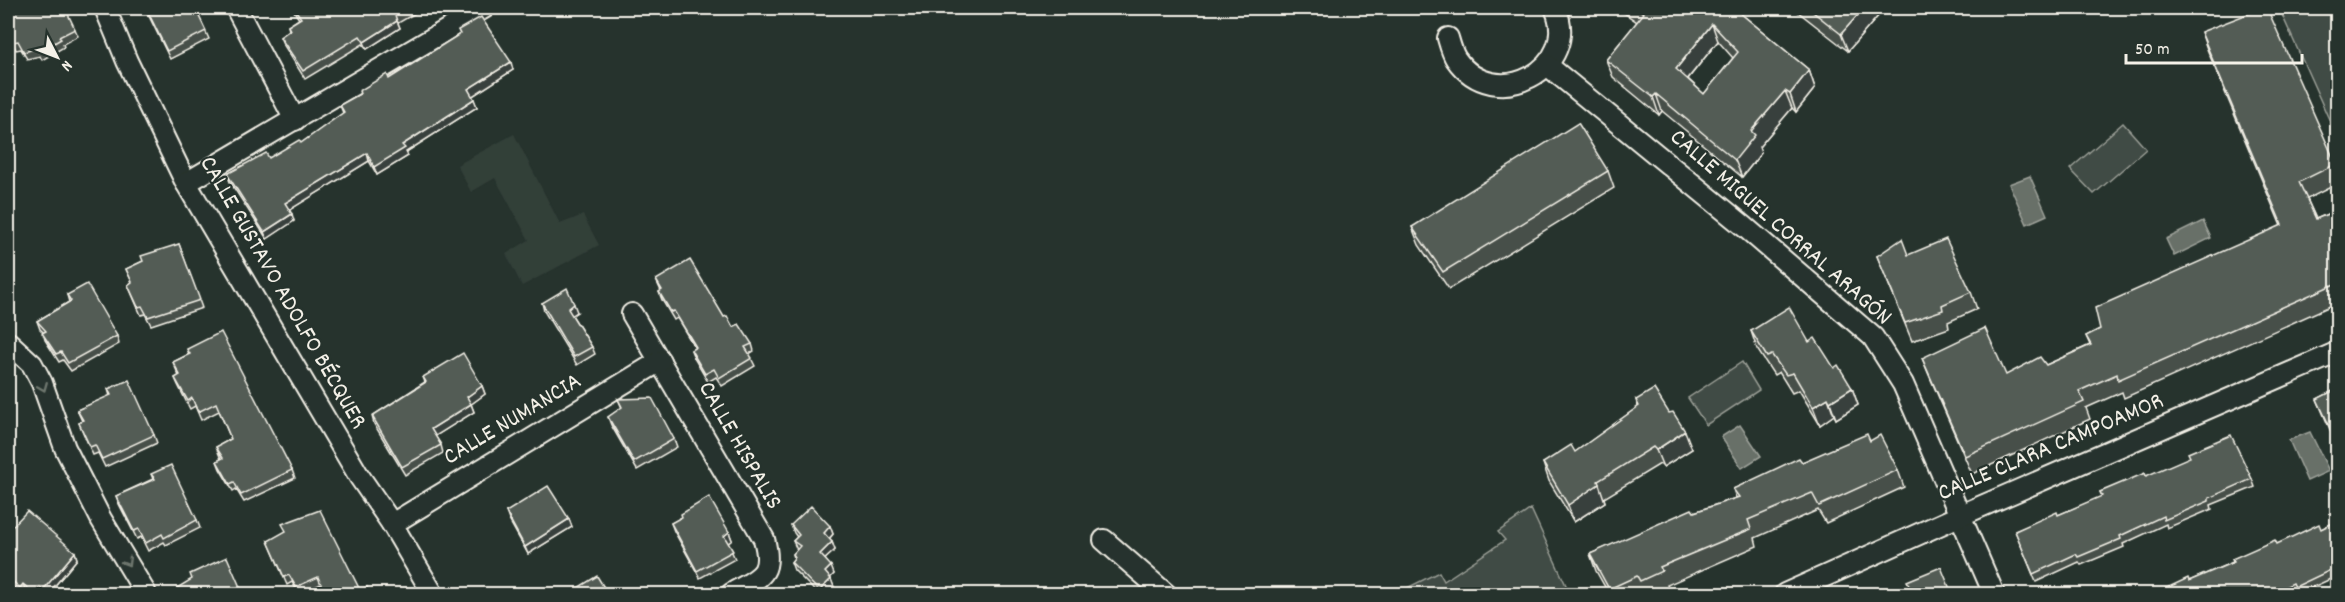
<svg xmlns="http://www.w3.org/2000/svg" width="2345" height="602" viewBox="0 0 2345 602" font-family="Dekko,sans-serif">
	<rect width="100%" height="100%" fill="#26332d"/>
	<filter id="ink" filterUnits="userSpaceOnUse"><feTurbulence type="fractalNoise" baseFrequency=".0167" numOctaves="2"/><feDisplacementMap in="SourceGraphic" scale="12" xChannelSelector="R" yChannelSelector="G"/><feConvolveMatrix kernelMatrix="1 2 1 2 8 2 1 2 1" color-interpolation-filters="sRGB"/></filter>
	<g filter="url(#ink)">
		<!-- built -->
		<polygon fill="#333f39" points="514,134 560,224 583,215 599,245 522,286 506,254 529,240 495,178 471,192 457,165"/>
		<!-- green -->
		<g fill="#414b45" stroke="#9a9e96" stroke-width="1.5">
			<polygon points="2279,8 2337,8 2337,137"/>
			<polygon points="2123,123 2146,149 2094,194 2070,169"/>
			<polygon points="1742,362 1759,390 1706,425 1688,398"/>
			<polygon points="1531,509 1570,594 1410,594 1407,588 1439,572 1444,581 1505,540 1498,532"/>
		</g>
		<!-- water -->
		<g fill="#676f68" stroke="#9fa39b" stroke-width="1.5">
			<polygon points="2030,176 2047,215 2027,224 2009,184"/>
			<polygon points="2203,221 2211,238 2174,256 2166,239"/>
			<polygon points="1740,425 1761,456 1742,468 1721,437"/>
			<polygon points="2310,432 2329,471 2307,481 2289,440"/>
		</g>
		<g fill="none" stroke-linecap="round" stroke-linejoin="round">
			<defs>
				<g id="street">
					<polyline points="105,8 127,61 186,183 359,476 392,524 433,594"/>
					<polyline points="236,8 295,120"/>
					<path d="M1448 38C1450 45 1452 53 1456 59 1495 115 1582 68 1555 8"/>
					<polyline points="1547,65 1745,227 1873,337 1903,384 1994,594"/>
					<polyline points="186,183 484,8"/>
					<path d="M632 314 764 539C774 576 759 577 731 594"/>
					<polyline points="8,342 32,364 42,383 65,448 101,519 146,594"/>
					<polyline points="392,524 660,361"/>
					<polyline points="1104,540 1166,594"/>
					<polyline points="1785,594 1959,516 2338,352"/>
				</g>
			</defs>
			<!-- street casing -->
			<use href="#street" stroke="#f4f1e8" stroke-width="24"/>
			<!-- street -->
			<use href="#street" stroke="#26332d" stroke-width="20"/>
		</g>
		<!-- wall -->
		<g fill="#474f49" stroke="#f4f1e8" stroke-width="1.5" fill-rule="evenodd">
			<polygon points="8,8 75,29 78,36 63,44 64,47 42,60 40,56 27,59 21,49 16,50 8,32"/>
			<polygon points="145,8 195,8 209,39 170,59"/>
			<polygon points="292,8 424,8 398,23 400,28 367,49 363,44 305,79 283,44 280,37 289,30 288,26 299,19"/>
			<path d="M1617 8H1734L1809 70 1815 88 1796 112 1792 108 1759 147 1761 153 1742 177 1662 111 1659 115 1613 77 1606 60 1637 22ZM1718 41 1733 58 1704 94 1688 79Z"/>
			<polygon points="1796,8 1885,8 1848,51 1797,11"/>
			<polygon points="458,30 513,70 472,96 477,107 406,152 408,156 377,175 369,161 289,210 294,221 267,239 230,182 227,174 269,158 301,143 343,113 340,105 389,79 460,34"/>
			<polygon points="2201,32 2336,164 2337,169 2337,184 2307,199 2316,219 2337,210 2337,303 2124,398 2122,392 2086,408 2090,419 1972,474 1929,375 1922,358 2006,375 2046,365 2090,345 2086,336 2100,329 2281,226 2207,49"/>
			<polygon points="1608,171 1614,188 1449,289 1419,245 1412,227"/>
			<polygon points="179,244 202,308 151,325 145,314 141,315 131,292 128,285 132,282 126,269"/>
			<polygon points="1908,255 1971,292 1977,309 1948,322 1949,328 1912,341 1877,256"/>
			<polygon points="656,280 724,317 733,327 752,344 754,351 749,354 755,366 722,386 716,377 708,382 694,358 691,350 695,348 677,318 674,320 662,300 659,292 661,291"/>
			<polygon points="67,295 117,336 119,344 71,371 63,360 59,362 45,340 43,332 40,329 37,321 69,302"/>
			<polygon points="542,303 577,312 572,315 592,347 595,354 577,365 544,311"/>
			<polygon points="1751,331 1809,342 1852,388 1858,405 1836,419 1834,415 1820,425 1799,390 1792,393 1779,372 1774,375 1757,349"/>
			<polygon points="187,349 292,470 295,478 244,502 236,489 233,491 220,469 217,461 221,459 216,447 231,439 219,411 201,420 195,406 190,409 178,385 175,378 179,376 173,362 189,354"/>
			<polygon points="423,377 482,386 485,394 471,404 474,412 435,436 441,445 443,453 405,475 374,424 372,416 425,382"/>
			<polygon points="108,389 154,435 157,443 105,467 98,453 93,455 79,423 82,421 77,410 110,396"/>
			<polygon points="2337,389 2337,446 2317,399"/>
			<polygon points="618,399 674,439 677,447 637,470 611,425 608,417 622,408"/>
			<polygon points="1636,400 1692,449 1663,467 1660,464 1604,498 1605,502 1574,522 1549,481 1543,463 1575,452 1638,407"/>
			<polygon points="1870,441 1898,470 1904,487 1826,523 1818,510 1755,538 1757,546 1667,585 1669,589 1655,594 1609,594 1596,571 1590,554 1694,512 1736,498 1733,489 1802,462"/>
			<polygon points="151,474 197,520 200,528 166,545 164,542 148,551 141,537 137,539 119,504 116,496 153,479"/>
			<polygon points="2146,476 2252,479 2255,487 2211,505 2212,509 2167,528 2166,524 2123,544 2124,547 2081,565 2079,562 2036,582 2015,531 2058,515 2102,497 2100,492"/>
			<polygon points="506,512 569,519 572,527 528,554 509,520"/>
			<polygon points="682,517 729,532 732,540 728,543 735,559 700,578 674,531 671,523"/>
			<polygon points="2337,521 2337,576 2298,594 2296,591 2289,594 2154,594 2189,581 2233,562 2232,559 2321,529"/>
			<polygon points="791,525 830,526 833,534 829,539 832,542 835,550 825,559 834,574 830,578 834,587 826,594 818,594 794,570 791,562 794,558 793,554 797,550 793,541 797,537 794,533"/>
			<polygon points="8,531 75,552 77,559 48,594 30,594 26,591 23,594 21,594 8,582 8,538 9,537"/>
			<polygon points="268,541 360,590 371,594 321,584 299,594 292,582 287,585"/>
		</g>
		<!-- shaded-wall -->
		<g fill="#39403c" stroke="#f4f1e8" stroke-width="1.5">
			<polygon points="1864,8 1885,8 1848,51 1841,34"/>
			<polygon points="397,21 400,28 367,49 364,42"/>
			<polygon points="1712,24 1718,41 1682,86 1676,69"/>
			<polygon points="511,62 513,70 471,97 468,89"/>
			<polygon points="1809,70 1815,88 1796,112 1790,94"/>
			<polygon points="1785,91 1792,108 1759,147 1761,153 1742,177 1735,160 1751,131"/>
			<polygon points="1656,94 1662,111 1659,115 1653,97"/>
			<polygon points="474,99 477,107 406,152 408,156 377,175 374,167 402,145"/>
			<polygon points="367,153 369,161 288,211 285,203"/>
			<polygon points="292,214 294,221 267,239 264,232"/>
			<polygon points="574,304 577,312 571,316 568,309"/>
			<polygon points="482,386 485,394 470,405 467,397"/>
			<polygon points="1852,388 1858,405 1836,419 1830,402"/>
			<polygon points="1828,398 1834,415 1820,425 1813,407"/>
			<polygon points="471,404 474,412 434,437 431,429"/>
			<polygon points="1685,431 1692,449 1663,467 1656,450"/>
			<polygon points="1599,484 1605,502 1574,522 1568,505"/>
			<polygon points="569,519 572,527 528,554 525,547"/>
			<polygon points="830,526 833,534 827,541 824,533"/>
			<polygon points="729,532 732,540 727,544 724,536"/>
			<polygon points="832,542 835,550 823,561 820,554"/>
			<polygon points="75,552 77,559 48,594 45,594 43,590"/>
			<polygon points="831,566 834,574 828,580 825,572"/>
			<polygon points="831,579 834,587 826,594 820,594 819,591"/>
			<polygon points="23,584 26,591 23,594 22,594 20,588"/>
			<polygon points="40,587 43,594 35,594 34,593"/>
		</g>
		<!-- building -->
		<g fill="#525c55" stroke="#f4f1e8" stroke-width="1.5" fill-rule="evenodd">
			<polygon points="8,8 65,8 75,29 59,37 61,39 39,52 37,48 24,52 18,41 13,42 8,31"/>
			<polygon points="146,8 195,8 206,31 167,51"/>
			<polygon points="294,8 408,8 395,15 397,21 364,42 360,36 303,71 280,37 290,30 288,26 301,18"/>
			<path d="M1635 8H1734L1809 70 1790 94 1785 91 1751 131 1755 135 1735 160 1656 94 1653 97 1606 60 1644 13ZM1712 24 1738 52 1704 94 1676 69Z"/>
			<polygon points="1808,8 1864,8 1841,34"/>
			<polygon points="2263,8 2267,8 2336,164 2299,182 2316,219 2337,210 2337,283 2118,380 2117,374 2079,391 2084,402 1965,456 1922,358 1985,328 2006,375 2040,357 2046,365 2091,345 2086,336 2100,329 2095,308 2282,225 2201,32"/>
			<polygon points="481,17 511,62 468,89 474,99 402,145 405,148 374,167 367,153 285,203 292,214 264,232 227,174 266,153 269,158 299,140 301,143 344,112 340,105 360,94 359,91 387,74 389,79 460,34 458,30"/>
			<polygon points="1578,123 1608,171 1443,272 1412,227"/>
			<polygon points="1902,239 1908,255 1946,239 1971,292 1942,305 1943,310 1905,323 1877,256"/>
			<polygon points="179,244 200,300 148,317 142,306 138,307 128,285 132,282 126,269 143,261 141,256"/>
			<polygon points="690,260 724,317 727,316 733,327 739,324 752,344 745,347 752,358 719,378 714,369 705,374 691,350 696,347 674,311 671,312 659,292 662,290 656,280"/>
			<polygon points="87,284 117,336 68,363 61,352 56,354 42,333 46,331 37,321 71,301 67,295"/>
			<polygon points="567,288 574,304 568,309 592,347 574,357 542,303"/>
			<polygon points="1789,307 1809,342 1815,338 1834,368 1838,365 1852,388 1830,402 1828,398 1813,407 1793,373 1786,375 1772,355 1767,357 1751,331"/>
			<polygon points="221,332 292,470 241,495 234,482 230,484 217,461 223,458 216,447 231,439 216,403 198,412 192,398 188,401 175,378 180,375 173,362 190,354 187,349"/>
			<polygon points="463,353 482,386 467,397 471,404 431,429 441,445 402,467 372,416 426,382 423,377"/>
			<polygon points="129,380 154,435 102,459 95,445 90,447 79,423 83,420 77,410 111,395 108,389"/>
			<polygon points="1654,389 1669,413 1673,412 1685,431 1656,450 1653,447 1598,481 1599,484 1568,505 1543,463 1571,445 1575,452 1639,406 1636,400"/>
			<polygon points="2337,389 2337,437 2335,438 2317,399"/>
			<polygon points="652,398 674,439 634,462 608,417 622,407 618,399"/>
			<polygon points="1867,434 1870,441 1880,435 1898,470 1819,506 1812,493 1748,520 1751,529 1660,567 1662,571 1640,581 1637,576 1609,589 1590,554 1692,509 1694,512 1739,497 1733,489 1799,458 1802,462"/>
			<polygon points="2231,435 2252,479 2209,498 2209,501 2164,520 2163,516 2120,536 2121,539 2078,557 2076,554 2033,574 2015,531 2057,512 2058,515 2102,496 2100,492 2145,473 2146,476 2190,457 2188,453"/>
			<polygon points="171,465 197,520 164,538 162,534 146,543 139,529 134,531 116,496 155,479 151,474"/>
			<polygon points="548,486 569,519 525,547 506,512"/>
			<polygon points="709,497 729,532 724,536 733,551 697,571 671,523 682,517 681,514"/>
			<polygon points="811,506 830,526 824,533 832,542 820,554 831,566 825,572 831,579 819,591 791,562 795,557 793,554 800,546 793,541 799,535 791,525"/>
			<polygon points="320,510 360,590 367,587 371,594 325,594 318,577 296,587 289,575 284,577 268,541 286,531 282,524"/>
			<polygon points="27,511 75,552 43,590 40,587 34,593 23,584 20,588 8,577 8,538 10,535 8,531"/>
			<polygon points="2337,521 2337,567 2295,587 2293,583 2271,594 2154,594 2188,578 2189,581 2234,562 2232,559 2275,540 2277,544 2319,524 2321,529"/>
			<polygon points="227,557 243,594 180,594 177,588 192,579 190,574"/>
			<polygon points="1941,567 1952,594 1888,594 1909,586 1907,581"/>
			<polygon points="597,576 608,594 568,594"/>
		</g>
		<!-- one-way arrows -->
		<defs><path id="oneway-chevron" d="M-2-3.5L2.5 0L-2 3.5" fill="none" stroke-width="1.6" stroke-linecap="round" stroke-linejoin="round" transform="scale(1.5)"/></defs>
		<g stroke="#6e766e">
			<use href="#oneway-chevron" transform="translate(43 387) rotate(68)"/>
			<use href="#oneway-chevron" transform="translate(127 562) rotate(59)"/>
		</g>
	</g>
	<g text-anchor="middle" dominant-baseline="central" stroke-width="4.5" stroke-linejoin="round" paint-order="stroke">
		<!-- street labels -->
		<g font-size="24" fill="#f4f1e8" stroke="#26332d">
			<text transform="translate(1780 228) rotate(41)">CALLE MIGUEL CORRAL ARAGÓN</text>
			<text transform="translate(282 293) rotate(60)">CALLE GUSTAVO ADOLFO BÉCQUER</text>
			<text transform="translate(513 420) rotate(-31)">CALLE NUMANCIA</text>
			<text transform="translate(739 446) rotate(60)">CALLE HISPALIS</text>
			<text transform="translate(2051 448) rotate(-23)">CALLE CLARA CAMPOAMOR</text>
		</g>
	</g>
	<!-- margin -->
	<rect width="2345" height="602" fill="none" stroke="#26332d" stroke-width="30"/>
	<rect x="15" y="15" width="2315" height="572" fill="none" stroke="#f4f1e8" stroke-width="2" filter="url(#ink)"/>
	<!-- north arrow -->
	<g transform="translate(57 57) rotate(132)" stroke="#26332d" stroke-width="4.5" paint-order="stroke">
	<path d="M0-4.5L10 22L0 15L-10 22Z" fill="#f4f1e8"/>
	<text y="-9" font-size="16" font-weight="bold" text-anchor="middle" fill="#f4f1e8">N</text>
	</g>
	<!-- scale -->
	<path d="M2126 54v9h176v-9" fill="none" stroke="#f4f1e8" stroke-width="3"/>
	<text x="2135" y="54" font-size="18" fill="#f4f1e8" stroke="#26332d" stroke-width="4.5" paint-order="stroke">50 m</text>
</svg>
